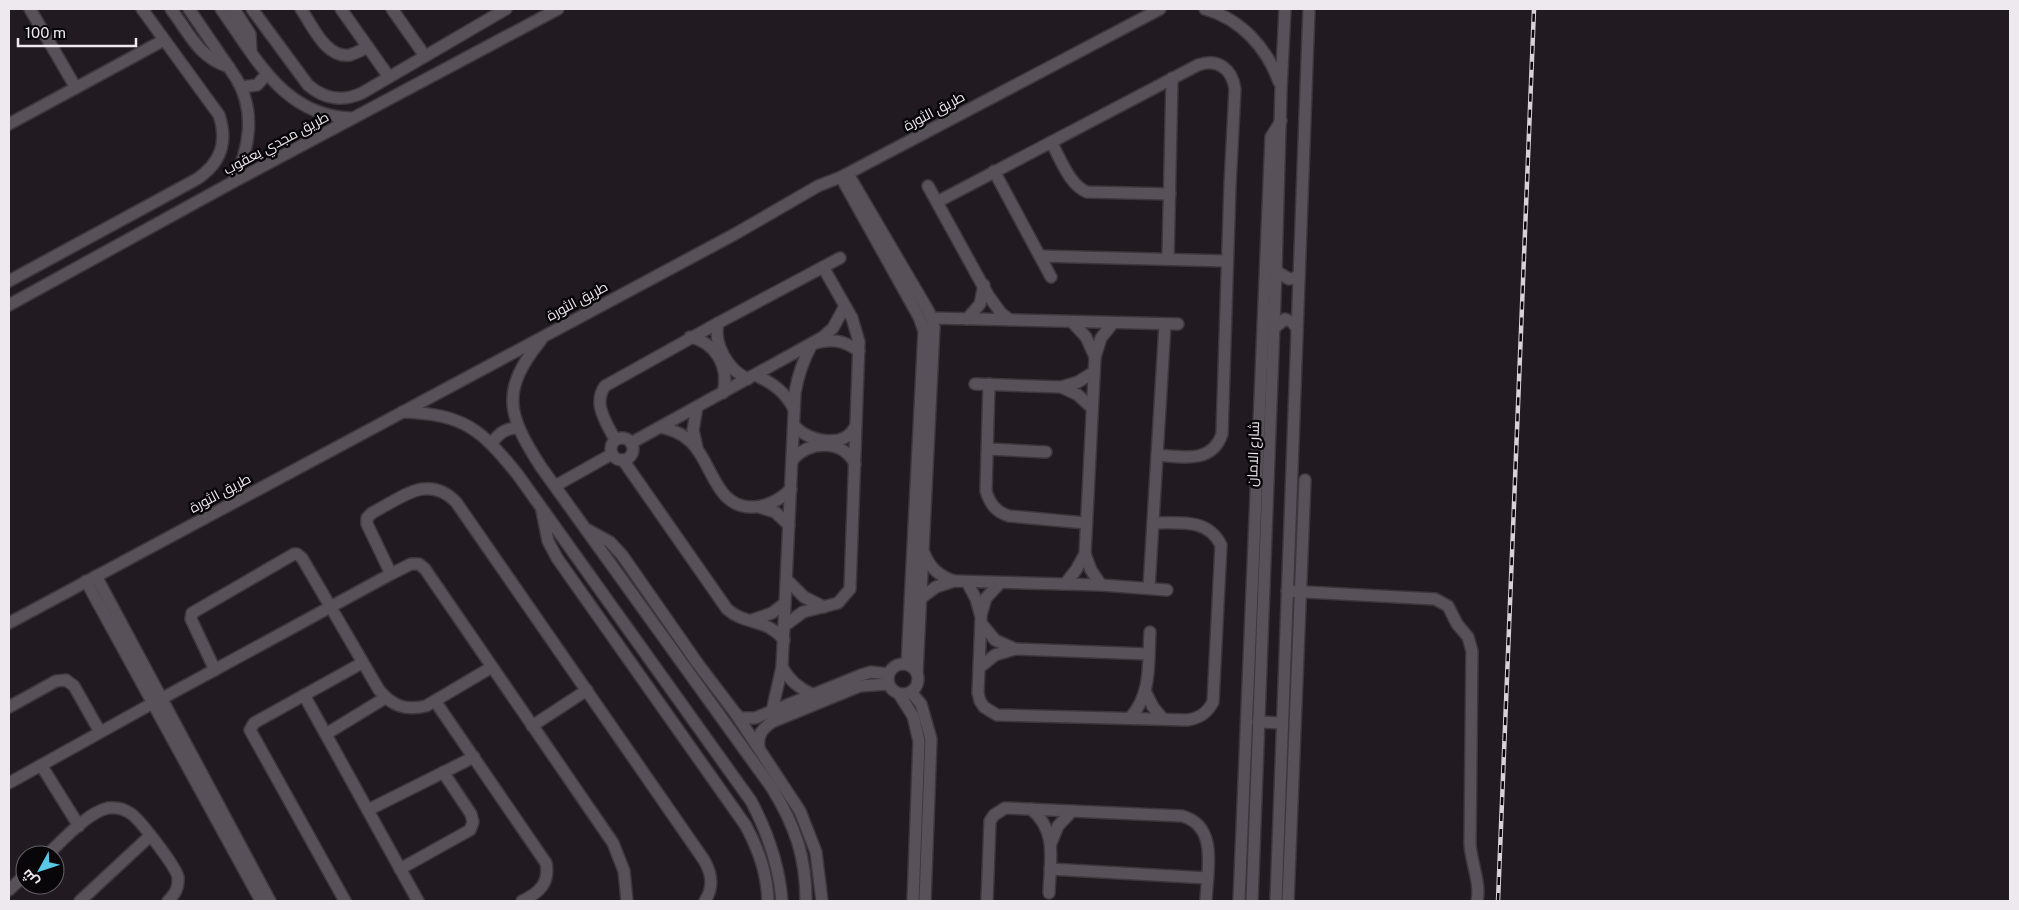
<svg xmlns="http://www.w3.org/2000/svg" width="2019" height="910" viewBox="0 0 2019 910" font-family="'Public Sans',Cairo,sans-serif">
	<rect width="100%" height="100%" fill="#211a21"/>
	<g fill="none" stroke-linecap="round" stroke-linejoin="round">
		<defs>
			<g id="minor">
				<polyline points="30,9 76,88"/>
				<path d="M171 9C189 33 199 58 229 67"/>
				<path d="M189 9 236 78C256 111 250 149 233 182"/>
				<path d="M221 9C256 58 284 117 353 118"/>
				<polyline points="234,9 250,34 251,51"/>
				<path d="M252 9 308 85C324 99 343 102 362 93L506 9"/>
				<path d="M301 9C312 25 326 59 350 55 356 53 362 50 368 47"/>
				<polyline points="341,9 389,77"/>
				<polyline points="392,9 425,56"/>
				<path d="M1205 9C1241 19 1267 48 1279 82"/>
				<polyline points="242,87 257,85 267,74"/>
				<polyline points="9,124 164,40"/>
				<path d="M1051 142C1060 157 1069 185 1087 192L1170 194"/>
				<polyline points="994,171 1051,277"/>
				<polyline points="848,174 929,312 934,327 917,673"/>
				<polyline points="841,177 919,317 924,331 907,664"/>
				<polyline points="928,186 988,295 1001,313 1010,320"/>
				<path d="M937 202 1198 65C1218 58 1232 69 1235 89L1230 185 1222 434C1212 464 1182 457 1157 455"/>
				<polyline points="1040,256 1227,261"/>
				<polyline points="1168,259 1172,78"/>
				<polyline points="1276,271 1289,279 1299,277"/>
				<path d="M9 281 197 179C221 163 228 142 219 115L142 9"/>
				<polyline points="9,305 233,182 558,9"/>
				<polyline points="932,318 1178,324"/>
				<polyline points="967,319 980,304 984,285"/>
				<polyline points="1072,322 1086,337 1095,357"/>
				<path d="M718 323C713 344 728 370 748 379"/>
				<polyline points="1273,329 1285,319 1292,322 1296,327"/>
				<path d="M690 337C716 343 730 367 723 393"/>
				<path d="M541 340C500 391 507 414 541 467L772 788C795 826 806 856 806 901"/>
				<path d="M755 375C773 383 785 392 794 409"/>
				<polyline points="975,384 1061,387 1078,382 1094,372"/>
				<path d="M989 384 986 491C990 504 996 512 1009 516L1086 523"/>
				<polyline points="1061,387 1078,395 1092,408"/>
				<polyline points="697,407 693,430 697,448"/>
				<path d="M402 412C464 414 481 429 518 475L751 801C768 833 779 865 782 901"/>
				<path d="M794 425C807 442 845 449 855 427"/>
				<path d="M660 427C672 430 682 433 691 442 713 463 715 509 754 507 769 506 780 500 791 489"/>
				<circle cx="622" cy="449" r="11"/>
				<path d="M615 440C607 423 592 404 605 386L718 323 840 258"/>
				<path d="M492 443C499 433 506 428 518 428"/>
				<polyline points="631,443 823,337 833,328 845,306"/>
				<polyline points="988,449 1046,452"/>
				<path d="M623 460 727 609C746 626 765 617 784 640"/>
				<path d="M792 461C807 440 843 439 855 464"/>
				<polyline points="555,486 612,454"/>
				<polyline points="759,507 775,512 789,525"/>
				<path d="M542 511 548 541 557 558 746 826C759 851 767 873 768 901"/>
				<polyline points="588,530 610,542 622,555 698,664 736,714 800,811 816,852 822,901"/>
				<path d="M924 553C930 568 939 576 954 581"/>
				<polyline points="1085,554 1091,570 1101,585"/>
				<path d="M391 574 367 524V518L372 513C401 498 428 473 456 502L704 860C712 874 714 887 705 901"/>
				<polyline points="96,576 270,901"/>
				<polyline points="787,580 804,597 824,607"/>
				<polyline points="86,581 261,901"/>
				<path d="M967 582 976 599 981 617 978 693 980 701 984 707 997 715 1187 720C1200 718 1207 713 1213 702L1221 545C1208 518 1179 523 1153 523"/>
				<polyline points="1065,584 1076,570 1085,554 1095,357 1101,338 1113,323"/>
				<polyline points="1149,588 1165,324"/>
				<path d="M1287 591 1435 599 1448 606 1457 624 1468 637 1472 651 1470 844C1471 862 1481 884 1477 901"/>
				<polyline points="921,598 936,587 954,581 1101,585 1167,590"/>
				<polyline points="981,615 986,598 1000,583"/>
				<polyline points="752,620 772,613 785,603"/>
				<polyline points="9,623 735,234 818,186 841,177 1160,9"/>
				<polyline points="981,623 995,640 1015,649"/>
				<polyline points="784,626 803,612 838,603 850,589 859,342 852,318 823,267"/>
				<circle cx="903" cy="679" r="15"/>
				<path d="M782 667C789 680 798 688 812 694"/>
				<polyline points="979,668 995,655 1015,649 1148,654"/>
				<path d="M215 670 191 619 192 613 294 554H297L302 558 379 690C392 706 406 711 426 706L492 667"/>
				<polyline points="911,692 921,704 931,739 925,901"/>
				<polyline points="1146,693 1153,707 1163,719"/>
				<polyline points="899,694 913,716 919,741 913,901"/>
				<polyline points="304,695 418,901"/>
				<polyline points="161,699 391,574 411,564 419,564 425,569 613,843 624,871 627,901"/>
				<path d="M435 701 546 863C550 883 539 893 522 901"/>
				<polyline points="9,707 56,681 66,680 74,686 100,732"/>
				<path d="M772 711 782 667 795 393C798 375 803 360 812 344 831 338 843 340 859 351"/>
				<polyline points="736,714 741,718 755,718 861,675 871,672 888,674"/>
				<path d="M1130 718C1152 694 1148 663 1150 632"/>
				<polyline points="1258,722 1281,723"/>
				<polyline points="532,726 587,690"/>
				<polyline points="326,734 385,698"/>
				<path d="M759 748C757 735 762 729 772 722L860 686 888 684"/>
				<polyline points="41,765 79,826"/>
				<polyline points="9,783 153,703"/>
				<path d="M1031 809C1058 831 1050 861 1049 893"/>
				<polyline points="368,810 474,757"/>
				<polyline points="1051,843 1058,826 1072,811"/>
				<path d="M47 855C62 841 88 812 108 808 116 807 124 809 130 813 139 818 176 867 178 877 179 888 175 894 168 901"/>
				<polyline points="400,869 470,830 473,822 471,814 443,772"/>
				<polyline points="1050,869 1207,878"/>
				<polyline points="9,890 25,875"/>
				<polyline points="80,901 150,836"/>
				<polyline points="345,901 250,730 254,723 362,663"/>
				<path d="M987 901 990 821 994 815 1005 808 1182 816C1219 826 1207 871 1206 901"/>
				<polyline points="1239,901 1271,137 1281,121"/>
				<polyline points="1252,901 1276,271 1281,89 1285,9"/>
				<polyline points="1276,901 1309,9"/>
				<polyline points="1288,901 1305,480"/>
			</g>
		</defs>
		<!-- minor casing -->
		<use href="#minor" stroke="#3d373d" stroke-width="14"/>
		<!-- minor -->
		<use href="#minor" stroke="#595159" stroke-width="11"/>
		<defs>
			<polyline id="rail" points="1498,901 1534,9"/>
		</defs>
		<!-- rail casing -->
		<use href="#rail" stroke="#d8d2d8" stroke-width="4.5"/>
		<!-- rail -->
		<use href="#rail" stroke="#090609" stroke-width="2.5" stroke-dasharray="8" stroke-linecap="butt"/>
	</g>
	<g text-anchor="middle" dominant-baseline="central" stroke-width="5" stroke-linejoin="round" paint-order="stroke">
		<!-- street labels -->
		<g font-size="14" fill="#eee9ee" stroke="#090609">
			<text transform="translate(934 111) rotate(-28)">طريق الثورة</text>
			<text transform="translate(276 143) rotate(-28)">طريق مجدي يعقوب</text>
			<text transform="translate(577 301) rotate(-28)">طريق الثورة</text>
			<text transform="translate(1253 454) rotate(-88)">شارع الامان</text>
			<text transform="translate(220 493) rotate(-28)">طريق الثورة</text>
		</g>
	</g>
	<!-- border -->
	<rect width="2019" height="910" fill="none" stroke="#eee9ee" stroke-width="20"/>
	<!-- north arrow -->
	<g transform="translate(40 870) rotate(230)"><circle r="24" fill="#090609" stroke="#656165"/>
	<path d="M0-4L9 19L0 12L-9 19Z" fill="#59c8e4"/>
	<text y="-8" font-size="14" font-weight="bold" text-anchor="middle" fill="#eee9ee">ش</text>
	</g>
	<!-- scale -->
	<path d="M18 38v8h118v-8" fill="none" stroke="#eee9ee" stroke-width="2.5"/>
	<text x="25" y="38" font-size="15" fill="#eee9ee" stroke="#090609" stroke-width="4" paint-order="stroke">100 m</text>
</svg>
